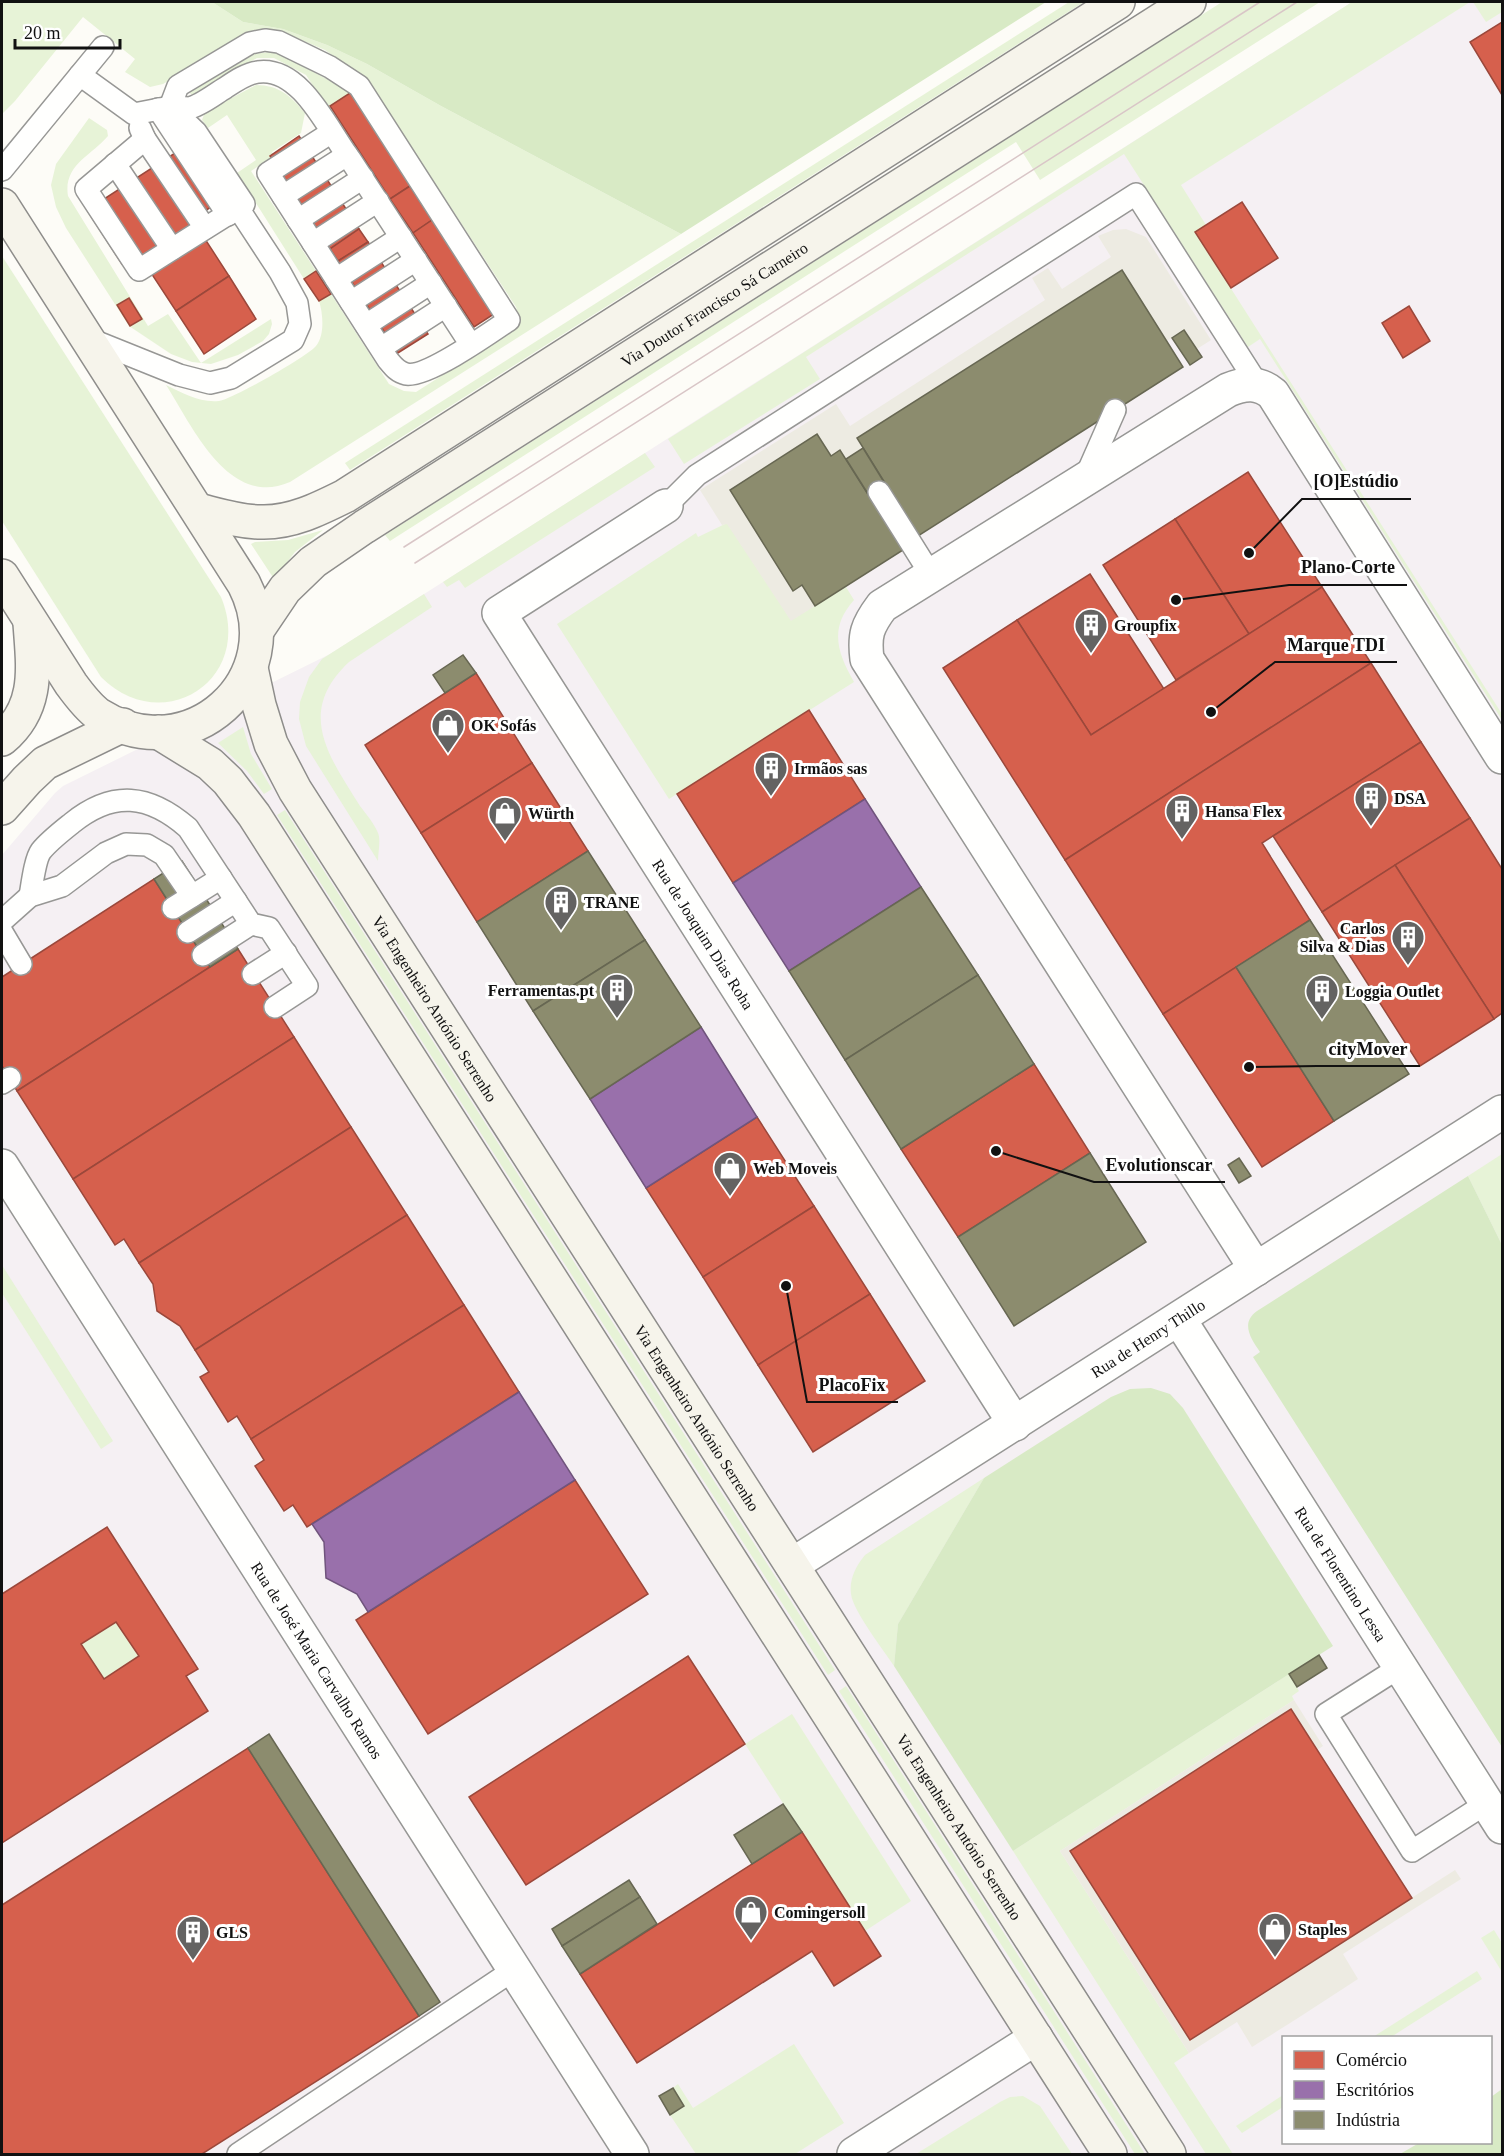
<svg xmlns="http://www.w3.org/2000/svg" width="1504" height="2156" viewBox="0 0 1504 2156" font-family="Georgia,serif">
	<rect width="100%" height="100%" fill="#fdfcf7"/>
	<!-- industrial -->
	<path fill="#f5f0f3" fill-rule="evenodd" d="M1352 2H1502V2154H2V855L55 793 63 786 330 654ZM1284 2038H1490V2142H1284Z"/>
	<!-- green -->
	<g fill="#e7f3d7">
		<path d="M2 2H212L243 22 283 29 327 45 367 64 441 106 681 234 290 482C228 509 192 425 166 385 182 393 200 403 219 401 231 400 308 356 316 346 325 335 323 313 319 301L331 294 389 384 404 391 416 392 515 329 519 318 516 307 368 81 325 50 280 31 269 29 251 31 163 84 150 87 125 72 135 59 83 17 15 101 2 114Z"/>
		<polygon points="1069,2 1084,2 350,470 345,463"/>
		<polygon points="1222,2 1320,2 1040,180 1016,142 390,541 385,535"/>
		<polygon points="1352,2 1470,2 1181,185 1206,225 1195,232 1502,714 1502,720 1260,339 1248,347 1124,154 806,357 820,379 684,464 668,439"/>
		<polygon points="1473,2 1502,2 1502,12 1486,22"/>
		<polygon points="269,52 277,53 346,89 350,96 329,110 306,75 274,58 257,58 192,95 189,92 255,54"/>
		<path d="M256 85C279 85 291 96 305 113L301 133 272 152 274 156 251 171 316 271 304 279 237 173 256 160 227 115 208 128 202 120 205 112Z"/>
		<path d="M89 118 107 130 108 136C91 156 63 165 68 196L148 326 168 314 201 363 271 319 272 324 269 334 263 341 238 355 211 364 192 362 171 354 129 326 66 228 56 207 51 185 56 164Z"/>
		<path d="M2 256 221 597C255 679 163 739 101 677L2 521Z"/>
		<polygon points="645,453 655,467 465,588 459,580 447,587 443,582"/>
		<path d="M727 523 791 620 846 587 854 600C829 628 837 652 854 682L669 799 557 624 696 533 698 537Z"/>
		<polygon points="323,530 295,552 274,579 251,544 255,542 288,540"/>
		<path d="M424 594 432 607 349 662C296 712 328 755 360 806 366 814 374 823 378 833 381 840 378 853 378 861L306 746 299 719 300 702 309 677 322 659Z"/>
		<polygon points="243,727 251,754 272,789 264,794 247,771 218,743"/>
		<polygon points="285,810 835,1670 828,1675 277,815"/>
		<polygon points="1502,1154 1502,1245 1468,1176"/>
		<polygon points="2,1265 113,1441 101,1449 2,1293"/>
		<path d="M984 1478 898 1624 894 1666C883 1649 853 1611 851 1594 849 1579 856 1566 865 1555Z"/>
		<polygon points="116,1622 139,1656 104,1679 81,1644"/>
		<polygon points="1289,1674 1299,1691 1292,1696 1294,1700 1060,1851 1189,2053 1174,2063 1233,2154 1206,2154 1013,1851"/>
		<polygon points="846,1686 857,1703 1145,2154 1135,2154 839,1691"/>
		<polygon points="792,1714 911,1901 865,1931 745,1744"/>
		<polygon points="1494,1930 1502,1943 1502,1972 1481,1938"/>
		<polygon points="1477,1971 1482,1979 1471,1986 1391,2037 1373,2037"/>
		<polygon points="794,2044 844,2123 795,2154 696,2154 670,2115 684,2106 673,2088 678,2084 693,2108"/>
		<polygon points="1283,2095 1283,2107 1242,2133 1236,2126"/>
		<polygon points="1023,2096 1040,2106 1072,2154 916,2154 1000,2102 1010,2097"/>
	</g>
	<!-- forest -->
	<g fill="#d8eac5">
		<polygon points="212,2 1046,2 681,234 441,106 367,64 327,45 283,29 243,22"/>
		<path d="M1468 1176 1502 1245V1747L1253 1357 1260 1352C1251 1339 1240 1323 1257 1311Z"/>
		<polygon points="1151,1388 1170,1394 1183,1408 1333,1646 1013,1851 894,1666 898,1624 984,1478 1111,1397 1130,1389"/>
		<polygon points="1502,2089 1502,2154 1400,2154 1419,2143 1490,2142 1491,2097"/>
	</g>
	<!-- plaza -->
	<g fill="#edebe2">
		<polygon points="1126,229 1146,237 1211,340 1197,349 1184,330 1167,341 1121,270 857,438 863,448 846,459 840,450 831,456 816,435 730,489 793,591 802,585 815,606 791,621 727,524 722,525 700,490 836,404 850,426 1045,300 1032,278 1048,268 1062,289 1111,257 1098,236 1113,230"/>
		<polygon points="1294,1700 1323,1746 1317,1750 1291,1710 1190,2040 1455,1870 1461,1879 1343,1954 1358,1979 1298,2018 1252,2047 1237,2022 1189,2053 1060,1851"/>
	</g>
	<!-- shops -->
	<g fill="#d6604d" stroke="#9b483b" stroke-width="1.5" fill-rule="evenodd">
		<polygon points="1502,22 1502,95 1470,42"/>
		<polygon points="353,91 413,184 390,199 330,106"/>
		<polygon points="299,136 359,229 330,249 270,156"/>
		<polygon points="192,142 227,197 192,219 229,276 176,311 138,253 122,264 87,210"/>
		<polygon points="410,186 432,220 413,233 390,199"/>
		<polygon points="1242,202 1278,258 1231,288 1195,232"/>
		<polygon points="435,218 497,312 474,327 413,233"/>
		<polygon points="359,229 368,242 338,261 330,249"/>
		<polygon points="368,242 428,334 398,353 338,261"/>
		<polygon points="316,271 331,294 319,301 304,279"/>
		<polygon points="229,276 256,319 204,354 176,311"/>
		<polygon points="129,298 142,319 130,326 117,305"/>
		<polygon points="1409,306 1430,341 1403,358 1382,323"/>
		<polygon points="1248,472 1322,587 1249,634 1175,519"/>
		<polygon points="1175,519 1249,634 1176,680 1103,565"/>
		<polygon points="1090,574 1164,689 1091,735 1017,620"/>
		<polygon points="1322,587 1371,663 1065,860 943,668 1017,620 1091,735"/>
		<polygon points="1371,663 1421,742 1262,843 1310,920 1163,1014 1065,860"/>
		<polygon points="476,673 532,763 421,833 365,745"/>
		<polygon points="809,710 865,799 733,883 677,794"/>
		<polygon points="1421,742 1470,818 1322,912 1273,836"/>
		<polygon points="532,763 588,851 477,922 421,833"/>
		<polygon points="1470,818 1502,869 1502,1013 1494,1019 1395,865"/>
		<polygon points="1395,865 1494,1019 1420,1066 1322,912"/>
		<polygon points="154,879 210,967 17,1091 2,1066 2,977"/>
		<polygon points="238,949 294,1037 73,1179 17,1091"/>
		<polygon points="1236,967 1334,1121 1262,1167 1163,1014"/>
		<polygon points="294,1037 351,1127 139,1263 124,1239 115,1245 73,1179"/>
		<polygon points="1034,1064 1090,1153 958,1237 901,1149"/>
		<polygon points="757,1117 814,1206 703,1277 646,1188"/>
		<polygon points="351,1127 407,1215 195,1350 180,1326 157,1311 153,1284 139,1263"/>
		<polygon points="814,1206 870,1294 758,1365 703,1277"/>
		<polygon points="407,1215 464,1305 251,1439 237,1416 228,1422 200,1377 209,1372 195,1350"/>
		<polygon points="870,1294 925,1381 813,1452 758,1365"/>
		<polygon points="464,1305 519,1392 307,1527 293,1505 284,1511 255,1466 264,1460 251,1439"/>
		<polygon points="575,1480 648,1594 428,1734 356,1620"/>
		<path d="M107 1527 198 1669 186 1676 208 1711 2 1843V1594ZM116 1622 139 1656 104 1679 81 1644Z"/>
		<polygon points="688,1656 745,1744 526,1885 469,1797"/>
		<polygon points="1291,1709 1412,1898 1190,2040 1070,1851"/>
		<polygon points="248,1748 419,2016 202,2154 2,2154 2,1905"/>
		<polygon points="802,1832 881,1956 834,1986 812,1951 637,2063 580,1974"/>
	</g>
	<!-- offices -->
	<g fill="#9970ab" stroke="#70547d" stroke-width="1.5">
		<polygon points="865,799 921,887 789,971 733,883"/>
		<polygon points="701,1027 757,1117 646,1188 590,1099"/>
		<polygon points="519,1392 575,1480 368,1612 357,1594 326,1578 324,1542 312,1524"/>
	</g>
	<!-- industry -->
	<g fill="#8c8c6e" stroke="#676752" stroke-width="1.5">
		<polygon points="1122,270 1183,367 918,536 857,438"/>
		<polygon points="1184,330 1202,357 1190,365 1172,338"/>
		<polygon points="817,434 831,456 840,450 903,550 815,606 802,585 793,591 730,490"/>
		<polygon points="863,448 887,487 870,497 846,459"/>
		<polygon points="463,655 476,673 445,693 433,675"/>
		<polygon points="588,851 645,940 533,1011 477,922"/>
		<polygon points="182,861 238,949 210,967 154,879"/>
		<polygon points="921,887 978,975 845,1060 789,971"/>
		<polygon points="1310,920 1409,1074 1334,1121 1236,967"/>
		<polygon points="645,940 701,1027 590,1099 533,1011"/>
		<polygon points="978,975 1034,1064 901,1149 845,1060"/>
		<polygon points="1090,1153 1146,1242 1014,1326 958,1237"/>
		<polygon points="1239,1158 1251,1176 1239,1183 1228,1165"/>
		<polygon points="1319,1655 1327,1668 1297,1687 1289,1674"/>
		<polygon points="269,1734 440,2002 419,2016 248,1748"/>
		<polygon points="783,1804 802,1832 752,1864 734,1835"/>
		<polygon points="629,1880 640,1897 562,1946 552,1929"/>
		<polygon points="640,1897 657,1924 580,1974 562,1946"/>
		<polygon points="673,2088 684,2106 670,2115 659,2096"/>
	</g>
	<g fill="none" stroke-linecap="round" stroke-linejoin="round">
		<defs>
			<g id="service">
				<polyline points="80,75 134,114 170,107 196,132 244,204 139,270 86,189 145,139"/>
				<polyline points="158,109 228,215"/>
				<polyline points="140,128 145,139 205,228"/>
				<path d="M332 132 268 173 388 360C393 366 397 372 406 374 426 378 490 333 509 320L359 86 330 67 279 42 265 40 250 43 178 86 170 107C176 107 183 108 189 108 200 106 215 94 225 88 234 82 247 73 258 72 301 66 328 130 350 159L471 345"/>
				<polyline points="115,164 172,249"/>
				<polyline points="2,170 103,47"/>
				<polyline points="283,196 347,155"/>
				<polyline points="298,220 363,178"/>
				<polyline points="313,243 378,201"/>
				<polyline points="336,279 401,237"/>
				<polyline points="351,302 416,260"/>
				<polyline points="366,325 431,283"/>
				<polyline points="87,338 179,375 210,383 231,378 293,340 300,324 297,303 280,272 238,208"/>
				<polyline points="381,348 446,306"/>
				<polyline points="1085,478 1115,410"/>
				<polyline points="879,492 931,575"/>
				<polyline points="666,506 697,475 1136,194 1258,385"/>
				<path d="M30 896C32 885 35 859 41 851 49 841 62 831 72 823 113 790 149 794 188 828L251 924 269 928 307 986 275 1007"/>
				<polyline points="173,908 221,878"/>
				<polyline points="2,921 30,896 62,886 106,853 126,844 147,845 164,855 192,896"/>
				<polyline points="2,932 21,964"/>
				<polyline points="188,932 236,901"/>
				<polyline points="203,955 251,924"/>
				<polyline points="253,974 286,953"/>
				<polyline points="2,1083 10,1078"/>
				<polyline points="1400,1667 1326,1714 1412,1851 1487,1803"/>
				<polyline points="238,2154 515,1969"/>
			</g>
			<g id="minor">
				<path id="s1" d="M666 506 499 613 1015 1424"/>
				<path id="s2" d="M2 1166 632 2154"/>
				<path d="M1256 1269 867 659C864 635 867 626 882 606L1228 390C1245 383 1259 382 1273 394L1502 757"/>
				<path id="s3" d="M1179 1319 1502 1827"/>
				<path id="s4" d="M792 1565 1502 1112"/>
				<polyline points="854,2154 1036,2038"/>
			</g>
			<g id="secondary">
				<path d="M2 205 244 584C293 679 188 772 99 715 88 707 79 695 71 684L2 576"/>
				<path d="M198 510C218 515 240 522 261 522 291 523 319 509 345 496L1118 2"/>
				<path id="s5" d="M258 629 285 589 313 562 364 527 1189 2"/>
				<path id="s6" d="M251 668 259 705 271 744 295 790 1169 2154"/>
				<polyline points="158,732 210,764 228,781 254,815 1110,2154"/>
				<path d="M2 739C40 707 33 667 30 623"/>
				<polyline points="2,808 27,780 45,763 123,725"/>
			</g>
		</defs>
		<!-- service casing -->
		<use href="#service" stroke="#979795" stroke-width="24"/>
		<!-- minor casing -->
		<use href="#minor" stroke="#979795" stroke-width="36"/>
		<!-- secondary casing -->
		<use href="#secondary" stroke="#8e8d8b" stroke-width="36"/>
		<!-- service -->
		<use href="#service" stroke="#fffffe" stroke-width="21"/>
		<!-- minor -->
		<use href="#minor" stroke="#fffffe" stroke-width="33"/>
		<!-- secondary -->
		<use href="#secondary" stroke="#f6f4eb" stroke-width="33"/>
		<!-- tram -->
		<g stroke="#d9c6c7" stroke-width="1.5">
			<polyline points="404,547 1260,2"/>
			<polyline points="415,563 1297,2"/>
		</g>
	</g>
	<!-- icons -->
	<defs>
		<symbol id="building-pin" viewBox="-11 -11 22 30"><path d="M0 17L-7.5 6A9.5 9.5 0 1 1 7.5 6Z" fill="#646362" stroke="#fff"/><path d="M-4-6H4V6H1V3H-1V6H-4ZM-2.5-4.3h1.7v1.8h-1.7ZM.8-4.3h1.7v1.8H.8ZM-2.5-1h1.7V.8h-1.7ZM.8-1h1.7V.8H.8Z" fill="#fff"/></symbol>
		<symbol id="shop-pin" viewBox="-11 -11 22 30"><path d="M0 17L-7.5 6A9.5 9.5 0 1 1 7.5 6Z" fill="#646362" stroke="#fff"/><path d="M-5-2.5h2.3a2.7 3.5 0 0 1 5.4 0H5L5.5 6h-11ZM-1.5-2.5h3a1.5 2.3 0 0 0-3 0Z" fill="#fff"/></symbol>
	</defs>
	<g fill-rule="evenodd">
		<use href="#building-pin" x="1072" y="606" width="38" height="52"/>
		<use href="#shop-pin" x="429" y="706" width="38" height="52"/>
		<use href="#building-pin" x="752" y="749" width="38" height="52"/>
		<use href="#building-pin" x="1352" y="779" width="38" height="52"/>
		<use href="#building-pin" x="1163" y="792" width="38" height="52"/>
		<use href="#shop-pin" x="486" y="794" width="38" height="52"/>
		<use href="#building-pin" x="542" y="883" width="38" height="52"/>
		<use href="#building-pin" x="1389" y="918" width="38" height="52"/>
		<use href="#building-pin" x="598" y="971" width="38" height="52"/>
		<use href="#building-pin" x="1303" y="972" width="38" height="52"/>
		<use href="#shop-pin" x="711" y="1149" width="38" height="52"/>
		<use href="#shop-pin" x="732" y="1893" width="38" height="52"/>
		<use href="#shop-pin" x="1256" y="1910" width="38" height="52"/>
		<use href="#building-pin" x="174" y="1913" width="38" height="52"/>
	</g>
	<g text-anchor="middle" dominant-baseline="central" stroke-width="6" stroke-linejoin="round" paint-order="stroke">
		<!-- street labels -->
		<g font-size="16" fill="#111" stroke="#fff">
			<text stroke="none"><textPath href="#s5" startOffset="564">Via Doutor Francisco Sá Carneiro</textPath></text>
			<text stroke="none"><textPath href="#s1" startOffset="579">Rua de Joaquim Dias Roha</textPath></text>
			<text stroke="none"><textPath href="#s6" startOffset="390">Via Engenheiro António Serrenho</textPath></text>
			<text stroke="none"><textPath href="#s4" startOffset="422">Rua de Henry Thillo</textPath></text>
			<text stroke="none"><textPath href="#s6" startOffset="876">Via Engenheiro António Serrenho</textPath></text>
			<text stroke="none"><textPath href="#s3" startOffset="302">Rua de Florentino Lessa</textPath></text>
			<text stroke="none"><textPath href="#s2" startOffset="586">Rua de José Maria Carvalho Ramos</textPath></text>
			<text stroke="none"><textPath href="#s6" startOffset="1362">Via Engenheiro António Serrenho</textPath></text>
		</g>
		<!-- poi labels -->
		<g font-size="16" font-weight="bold" fill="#111" stroke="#fff" text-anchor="start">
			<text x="1114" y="625">Groupfix</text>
			<text x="471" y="725">OK Sofás</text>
			<text x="794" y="768">Irmãos sas</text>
			<text x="1394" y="798">DSA</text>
			<text x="1205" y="811">Hansa Flex</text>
			<text x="528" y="813">Würth</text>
			<text x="584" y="902">TRANE</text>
			<text x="1385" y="928" text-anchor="end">Carlos<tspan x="1385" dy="18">Silva &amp; Dias</tspan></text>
			<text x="594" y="990" text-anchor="end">Ferramentas.pt</text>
			<text x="1345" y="991">Loggia Outlet</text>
			<text x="753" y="1168">Web Moveis</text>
			<text x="774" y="1912">Comingersoll</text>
			<text x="1298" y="1929">Staples</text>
			<text x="216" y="1932">GLS</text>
		</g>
	</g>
	<!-- callouts -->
	<path fill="none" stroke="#111" stroke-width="2" d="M1249 553L1302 499H1411M1176 600L1289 585H1407M1211 712L1275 662H1397M1249 1067L1317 1066H1420M996 1151L1094 1182H1225M786 1286L807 1402H898"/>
	<g fill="#111" stroke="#fff" stroke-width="2">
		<circle cx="1249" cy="553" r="6"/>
		<circle cx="1176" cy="600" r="6"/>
		<circle cx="1211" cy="712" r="6"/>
		<circle cx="1249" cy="1067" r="6"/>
		<circle cx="996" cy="1151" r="6"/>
		<circle cx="786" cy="1286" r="6"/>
	</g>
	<g font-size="18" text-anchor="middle" font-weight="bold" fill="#111" stroke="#fff" stroke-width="6" stroke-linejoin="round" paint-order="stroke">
		<text x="1356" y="487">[O]Estúdio</text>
		<text x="1348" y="573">Plano-Corte</text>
		<text x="1336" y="651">Marque TDI</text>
		<text x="1368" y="1055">cityMover</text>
		<text x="1159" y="1171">Evolutionscar</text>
		<text x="852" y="1391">PlacoFix</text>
	</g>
	<!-- border -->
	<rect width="1504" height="2156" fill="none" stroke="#111111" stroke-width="6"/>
	<!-- legend -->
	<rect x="1282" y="2036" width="210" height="108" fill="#ffffff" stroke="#a0a0a0" stroke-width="1.5"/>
	<rect x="1294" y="2051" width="30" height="18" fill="#d6604d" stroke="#a0a0a0" stroke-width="1.5"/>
	<text x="1336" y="2066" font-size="18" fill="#111111">Comércio</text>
	<rect x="1294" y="2081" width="30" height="18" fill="#9970ab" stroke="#a0a0a0" stroke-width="1.5"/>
	<text x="1336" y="2096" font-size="18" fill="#111111">Escritórios</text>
	<rect x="1294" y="2111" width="30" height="18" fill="#8c8c6e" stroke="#a0a0a0" stroke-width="1.5"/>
	<text x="1336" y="2126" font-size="18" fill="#111111">Indústria</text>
	<!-- scale -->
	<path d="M15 39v9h105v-9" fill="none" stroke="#111111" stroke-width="3"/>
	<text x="24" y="39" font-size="18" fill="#111111" stroke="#ffffff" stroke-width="4.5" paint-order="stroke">20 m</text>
</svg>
